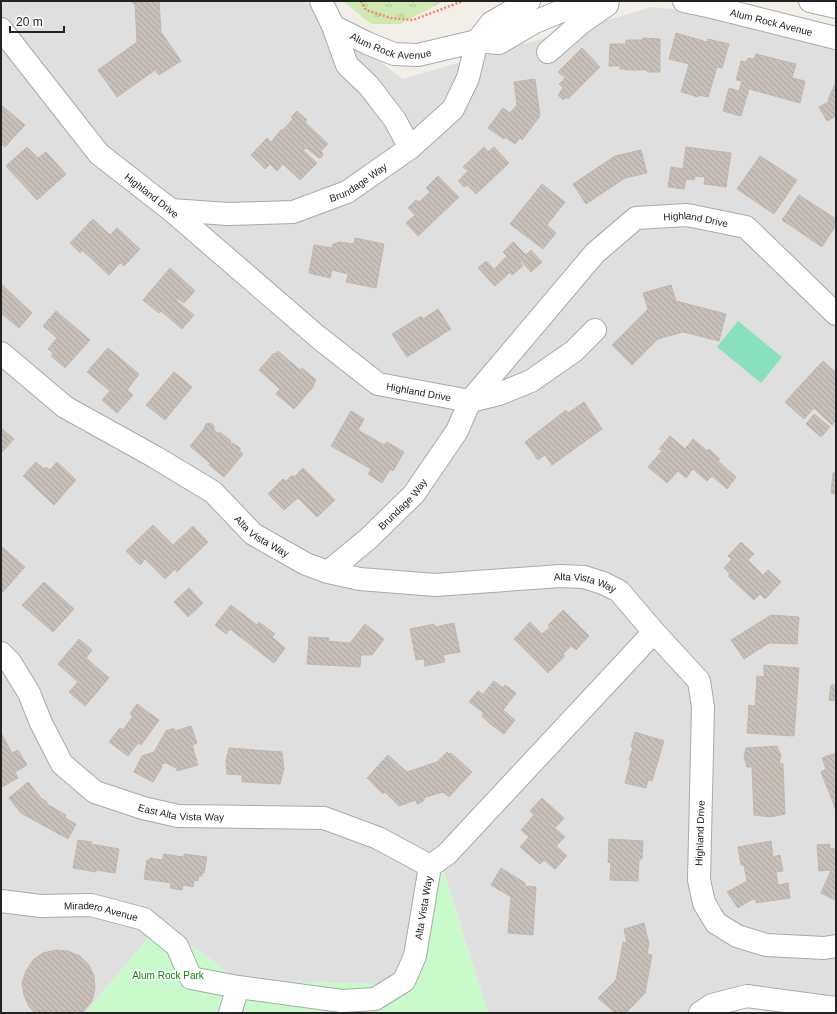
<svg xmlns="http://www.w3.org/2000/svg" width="837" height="1014" viewBox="0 0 837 1014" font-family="Arial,sans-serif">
	<defs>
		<pattern id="grass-tufts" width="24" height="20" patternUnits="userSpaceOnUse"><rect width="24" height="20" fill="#cdebb0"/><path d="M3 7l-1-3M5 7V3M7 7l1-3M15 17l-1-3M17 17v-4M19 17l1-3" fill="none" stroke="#b0c997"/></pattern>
		<pattern id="building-back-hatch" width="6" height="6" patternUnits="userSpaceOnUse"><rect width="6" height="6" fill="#c7bfb8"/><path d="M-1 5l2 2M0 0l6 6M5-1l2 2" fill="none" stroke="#aba49e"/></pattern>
	</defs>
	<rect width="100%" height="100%" fill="#f2efe9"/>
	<!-- residential -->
	<polygon fill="#e0dfdf" points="1,1 305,1 402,79 652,7 836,27 836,1000 696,1013 488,1013 436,847 407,951 398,976 376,984 239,980 161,923 85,1013 1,1013"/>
	<!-- grass -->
	<polygon fill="url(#grass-tufts)" points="343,1 444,1 400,24 371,24"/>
	<!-- park -->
	<polygon fill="#c8facc" points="435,846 488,1013 85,1013 161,923 239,980 376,984 398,976 407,951"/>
	<!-- pitch -->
	<polygon fill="#88e0be" points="738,321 782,357 761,383 717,347"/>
	<!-- building -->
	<g fill="url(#building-back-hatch)" stroke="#c4b6ab">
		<polygon points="130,1 159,1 161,32 181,61 159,75 155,70 117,97 98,70 137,42 135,4"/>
		<polygon points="676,33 707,42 708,39 729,44 722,68 717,67 708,97 699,95 698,97 681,92 689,64 669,59"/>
		<polygon points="643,38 660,39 660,72 647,72 647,70 625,70 625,69 620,69 620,66 609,66 610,44 626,44 626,40 643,40"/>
		<polygon points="582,48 600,67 568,99 567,97 563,100 558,95 563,88 559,84 565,78 558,72"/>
		<polygon points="756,54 796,64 792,78 805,81 800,103 749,89 741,116 723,111 729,88 739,91 742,81 736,80 741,61 746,62 748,58 754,59"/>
		<polygon points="535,79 540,116 522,140 520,138 515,144 505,137 504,139 488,128 503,108 510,113 517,105 514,82"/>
		<polygon points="836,82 836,116 827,121 819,107 830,101 828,100"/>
		<polygon points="1,105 25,125 5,147 1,144"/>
		<polygon points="297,111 307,120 305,122 328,144 321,151 323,154 322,157 319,158 306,148 303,150 317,163 300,180 283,164 277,171 270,164 265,169 251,155 267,138 271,142 282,129 283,130 293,119 291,117"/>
		<polygon points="27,147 38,158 46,152 66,174 37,200 6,166"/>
		<polygon points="484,147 488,152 494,147 509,163 476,194 467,185 464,187 458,181 468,171 463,167"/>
		<polygon points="686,147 731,153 726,187 704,184 705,177 695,176 694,180 686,179 684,189 668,187 671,167 683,169"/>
		<polygon points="641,150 647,173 625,178 586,204 573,184 615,156"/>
		<polygon points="760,156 797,180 774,214 737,189"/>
		<polygon points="438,176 459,197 418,236 406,223 415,215 408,208 416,200 419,202 430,192 426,188"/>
		<polygon points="542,184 565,202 547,225 556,233 543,249 510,224"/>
		<polygon points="799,195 836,219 836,225 822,247 782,220"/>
		<polygon points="93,219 110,235 117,228 140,249 124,266 120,263 109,275 82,250 80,253 70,243"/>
		<polygon points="355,238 384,244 376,288 346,282 348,274 332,270 330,278 309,273 314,245 332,248 333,244 334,244 339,242 354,244"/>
		<polygon points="513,242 526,255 531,250 542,262 531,272 521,261 520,263 523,266 512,275 510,272 495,286 478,268 486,261 494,269 507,256 503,252"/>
		<polygon points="170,268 195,291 184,303 177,298 176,300 194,315 182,329 161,311 159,313 143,300"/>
		<polygon points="1,284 32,313 19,328 1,313"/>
		<polygon points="671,285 676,301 726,314 719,341 683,332 658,339 632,365 612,345 648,309 643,293"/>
		<polygon points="438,309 451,329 407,357 392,334 421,316 423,319"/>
		<polygon points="56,311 90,340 65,368 51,356 53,353 48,349 57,338 43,326"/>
		<polygon points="108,348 139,374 127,390 133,395 117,413 102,400 110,391 87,372"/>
		<polygon points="278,351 300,370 302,368 316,380 313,385 314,386 294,409 276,394 280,389 259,370 274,353 275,354"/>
		<polygon points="823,361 836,373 836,420 832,425 814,408 804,419 785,402"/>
		<polygon points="174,372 192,387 165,420 146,405"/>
		<polygon points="584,402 602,429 552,465 545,455 538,460 525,442 566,410 568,413"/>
		<polygon points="351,411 364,419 358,430 384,445 387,442 404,452 393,471 390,469 382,483 368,474 371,469 331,446"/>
		<polygon points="814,414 830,427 821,437 806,424"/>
		<polygon points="209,423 212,424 214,426 214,430 219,434 220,432 231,441 230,443 234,444 240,448 240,451 243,454 224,477 209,465 210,463 190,446 204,429 206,424"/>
		<polygon points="1,428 14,439 1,453"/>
		<polygon points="670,436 685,449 693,439 707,451 709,449 720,459 718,461 736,477 727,489 712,476 707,481 693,469 686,478 678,471 667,483 648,467 662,451 659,449"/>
		<polygon points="36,462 44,469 46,467 50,470 57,462 76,480 54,505 23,476"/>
		<polygon points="303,468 335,500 317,517 298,498 284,510 268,494 283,479 286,481 292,475 294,477"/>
		<polygon points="833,473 836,473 836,494 831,493"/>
		<polygon points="153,525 173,545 193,526 208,542 177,572 175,569 165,579 145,559 140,565 126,551"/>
		<polygon points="741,542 754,554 748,560 763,575 768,570 781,582 765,599 760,594 754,600 728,576 730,574 724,568 732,559 728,556"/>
		<polygon points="1,546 25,567 1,594"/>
		<polygon points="44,582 74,609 53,632 22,605"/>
		<polygon points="189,588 203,603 188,617 174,602"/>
		<polygon points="231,605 257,625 259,622 275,634 272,637 285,648 274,663 230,629 226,634 215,625"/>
		<polygon points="563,610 589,636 576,650 571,646 563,654 565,656 548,673 514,639 530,622 542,634 550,627 548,625"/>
		<polygon points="771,615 799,617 797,644 769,643 744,659 731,640"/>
		<polygon points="454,623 460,652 443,655 445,662 425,666 424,659 416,660 410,629 434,624 435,627"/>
		<polygon points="365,624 384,639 372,655 361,655 360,667 307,664 309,637 329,638 328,641 350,643"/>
		<polygon points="79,639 92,650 86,658 109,678 85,706 69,692 78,682 58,664"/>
		<polygon points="764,665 799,668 794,736 747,733 749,705 755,706 757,676 764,677"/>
		<polygon points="494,681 503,688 505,685 516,693 503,710 515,720 504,734 489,723 482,716 484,713 469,702 478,691 483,694"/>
		<polygon points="831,685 836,685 836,701 829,700"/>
		<polygon points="137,704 159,720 141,745 138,743 128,756 109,742 120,728 123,730 133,716 130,714"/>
		<polygon points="191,726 197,743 192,745 198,765 177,771 176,768 166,763 161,764 162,767 153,782 134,772 142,756 154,752 166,731 174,728 175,731"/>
		<polygon points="635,732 664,741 652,781 648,780 646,788 625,783 631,760 629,760 633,747 631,747"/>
		<polygon points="1,733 12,753 18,750 27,765 15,772 18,778 2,787 1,784"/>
		<polygon points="777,746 781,756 779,763 783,764 785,814 770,817 754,815 752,767 747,767 744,757 746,748"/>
		<polygon points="229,748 282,752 284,769 280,784 242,782 242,775 227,774 226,761"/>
		<polygon points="447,752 449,754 451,753 472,772 449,797 443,792 426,797 422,802 417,804 416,800 399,806 385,792 383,794 367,778 388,755 407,772 437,762"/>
		<polygon points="836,753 836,810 821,772 826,769 822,758"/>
		<polygon points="28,782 41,798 47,802 47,804 66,815 65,818 76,824 68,839 21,813 9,798"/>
		<polygon points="542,798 564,818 555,828 565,837 556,846 567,856 555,869 544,860 540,864 520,847 529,837 521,830 534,815 530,811"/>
		<polygon points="609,839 643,841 642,859 639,859 638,881 610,880 611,863 608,862"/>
		<polygon points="78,840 92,842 91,844 119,849 115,873 96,870 96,872 73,868"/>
		<polygon points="771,841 773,857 780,855 783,871 776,872 778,885 788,883 790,898 756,903 756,899 751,900 738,908 727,892 747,881 744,865 741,865 738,847"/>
		<polygon points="830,844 830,849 836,848 836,898 835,900 821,893 831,870 819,871 817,845"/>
		<polygon points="164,854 184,857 184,854 207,857 204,873 202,873 202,876 199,876 198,881 194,880 193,887 183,885 182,890 170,888 171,883 144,879 147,860 150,860 150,858 162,860"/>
		<polygon points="501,868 525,883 525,886 536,887 533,935 508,933 511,897 491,885"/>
		<polygon points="644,923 649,944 647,954 652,955 645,993 626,1013 615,1013 598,998 616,980 623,942 627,943 624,929"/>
		<polygon points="56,950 68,951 80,956 89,965 94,976 95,989 92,1001 82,1013 35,1013 29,1007 24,995 22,983 26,971 33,960 43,953"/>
	</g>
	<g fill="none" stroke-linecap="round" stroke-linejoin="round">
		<defs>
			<g id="minor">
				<path id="s1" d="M321 1 333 26 367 43 394 54 418 55 477 41 499 43 535 22 559 12 593 3 608 1"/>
				<path id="s2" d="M684 1 712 7 836 38"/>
				<polyline points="810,1 836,7"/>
				<polyline points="333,26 347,65 369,86 395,120 410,148"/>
				<path id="s3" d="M1 29 99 154 171 210 318 337 378 384 470 401 499 394 531 381 574 351 595 330"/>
				<polyline points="548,52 581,23 607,5"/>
				<path id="s4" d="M171 210 228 214 293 212 347 192 410 148 453 109 468 78 477 41 491 23 529 1"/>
				<path id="s5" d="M1 353 65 407 155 457 213 492 253 534 306 564 328 572 360 579 435 585 560 576 584 577 603 583 619 591 654 632 699 681 703 707 699 880 704 903 716 923 737 936 766 945 824 948 836 946"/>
				<path id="s6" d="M328 572 368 539 414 494 457 431 470 401 595 253 636 218 687 215 746 227 836 314"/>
				<path id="s7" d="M1 653 10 662 29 693 41 723 62 764 95 792 143 808 178 816 324 818 378 838 430 866"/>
				<path id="s8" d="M1 901 40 906 91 905 144 919 177 946 191 978 238 987 342 1001 375 999 404 981 415 956 430 866 447 854 654 632"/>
				<polyline points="230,1013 238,987"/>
				<polyline points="700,1013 712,1005 747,996 836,1008"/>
			</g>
		</defs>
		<!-- minor casing -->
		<use href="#minor" stroke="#a9a9a9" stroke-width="24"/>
		<!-- path -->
		<polyline stroke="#fa8072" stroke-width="2.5" stroke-dasharray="2 2" stroke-linecap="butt" points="361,1 366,10 391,18 413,20 463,1"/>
		<!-- minor -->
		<use href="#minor" stroke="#fff" stroke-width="22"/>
	</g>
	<g text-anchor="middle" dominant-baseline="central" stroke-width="3" stroke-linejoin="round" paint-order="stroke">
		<!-- street labels -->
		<g font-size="10" fill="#222" stroke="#fff">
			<text stroke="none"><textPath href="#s2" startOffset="90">Alum Rock Avenue</textPath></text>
			<text stroke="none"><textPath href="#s1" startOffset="90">Alum Rock Avenue</textPath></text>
			<text stroke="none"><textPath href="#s4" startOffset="194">Brundage Way</textPath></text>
			<text stroke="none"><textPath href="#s3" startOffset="226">Highland Drive</textPath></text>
			<text stroke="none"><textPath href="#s6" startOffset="533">Highland Drive</textPath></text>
			<text stroke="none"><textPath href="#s3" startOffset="562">Highland Drive</textPath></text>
			<text stroke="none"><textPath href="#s6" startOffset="101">Brundage Way</textPath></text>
			<text stroke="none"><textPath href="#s5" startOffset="321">Alta Vista Way</textPath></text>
			<text stroke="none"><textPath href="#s5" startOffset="656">Alta Vista Way</textPath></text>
			<text stroke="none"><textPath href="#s7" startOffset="260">East Alta Vista Way</textPath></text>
			<text transform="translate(700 833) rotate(-88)">Highland Drive</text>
			<text stroke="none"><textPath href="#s8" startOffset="519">Alta Vista Way</textPath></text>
			<text stroke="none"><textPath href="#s8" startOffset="101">Miradero Avenue</textPath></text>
		</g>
		<!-- park labels -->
		<g font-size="10" fill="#0c8416" stroke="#fff">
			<text x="168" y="975">Alum Rock Park</text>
		</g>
	</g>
	<!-- border -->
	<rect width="837" height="1014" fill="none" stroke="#222222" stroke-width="4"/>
	<!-- scale -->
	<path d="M10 26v6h54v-6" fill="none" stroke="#222222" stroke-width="2"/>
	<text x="16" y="26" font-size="12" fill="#222222" stroke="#ffffff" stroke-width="3" paint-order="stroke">20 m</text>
</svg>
